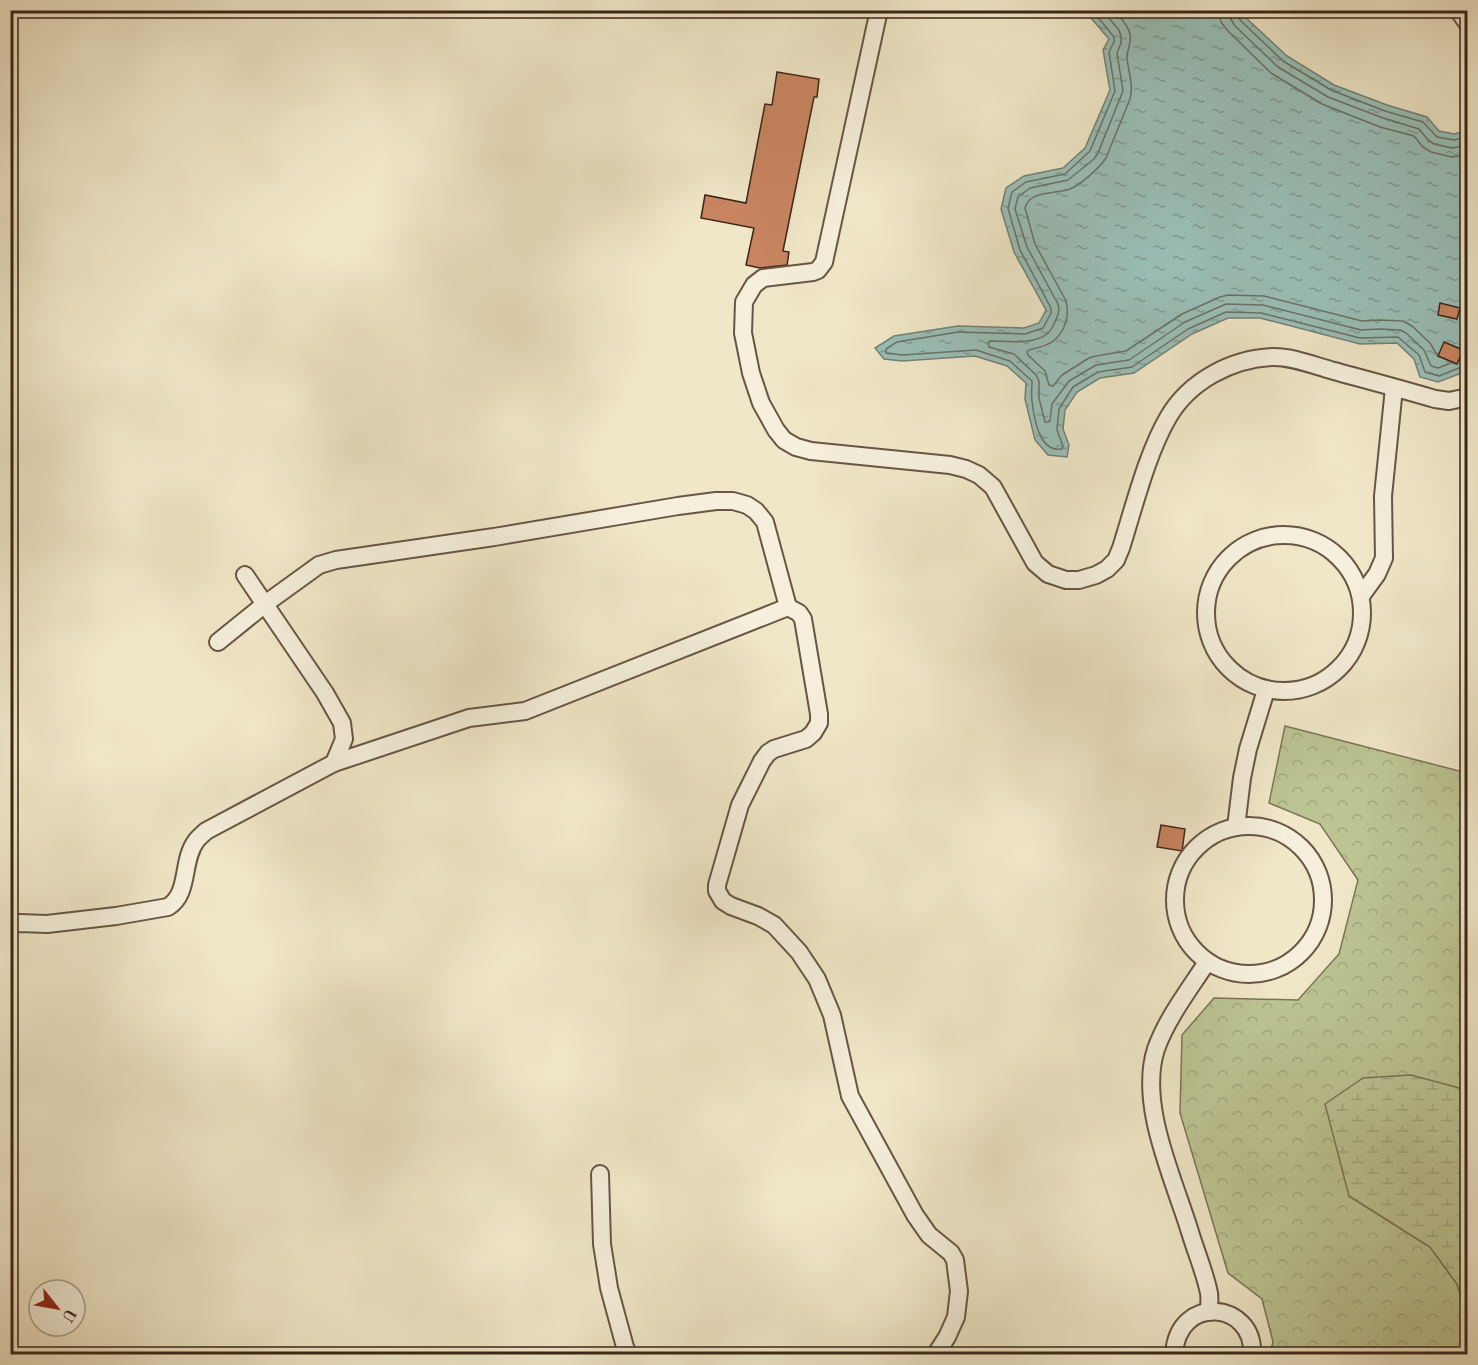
<svg xmlns="http://www.w3.org/2000/svg" width="1478" height="1365" viewBox="0 0 1478 1365" font-family="'Old Standard TT',serif">
	<defs>
		<pattern id="forest-crowns" width="20" height="18" patternUnits="userSpaceOnUse" patternTransform="scale(1.5)"><rect width="20" height="18" fill="#bcc494"/><path d="M2 6a3 3 0 1 1 6 0M12 15a3 3 0 1 1 6 0" fill="none" stroke="#a2a87f"/></pattern>
		<pattern id="wetland-marsh" width="20" height="14" patternUnits="userSpaceOnUse" patternTransform="scale(1.5)"><rect width="20" height="14" fill="#bcc494"/><path d="M1 5h8M5 5V1M11 12h8M15 12V8" fill="none" stroke="#a2a87f"/></pattern>
		<pattern id="water-ripples" width="26" height="14" patternUnits="userSpaceOnUse" patternTransform="scale(1.5)"><rect width="26" height="14" fill="#9abfb7"/><path d="M2 4q2-2 4 0t4 0M15 11q2-2 4 0t4 0" fill="none" stroke="#7f9b94"/></pattern>
	</defs>
	<rect width="100%" height="100%" fill="#f0e7c8"/>
	<filter id="stains"><feTurbulence type="fractalNoise" baseFrequency=".00333" numOctaves="4"/><feColorMatrix values="0 0 0 0 .2 0 0 0 0 .09 0 0 0 0 .02 0 0 0 .5 -.17"/></filter>
	<radialGradient id="worn" r=".72"><stop offset=".6" stop-color="#630" stop-opacity="0"/><stop offset="1" stop-color="#630" stop-opacity=".3"/></radialGradient>
	<!-- forest -->
	<polygon fill="url(#forest-crowns)" stroke="#7a7556" stroke-width="1.5" points="1285,726 1467,773 1467,1090 1460,1088 1349,1196 1430,1247 1457,1284 1467,1315 1467,1354 1270,1354 1273,1342 1262,1299 1228,1273 1180,1113 1182,1035 1214,998 1298,1000 1339,954 1358,880 1320,824 1269,803"/>
	<!-- wetland -->
	<polygon fill="url(#wetland-marsh)" stroke="#7a7556" stroke-width="1.5" points="1411,1075 1467,1090 1467,1315 1457,1284 1430,1247 1349,1196 1325,1104 1363,1078"/>
	<!-- water -->
	<polygon fill="url(#water-ripples)" stroke="#738277" stroke-width="1.5" points="1085,11 1240,11 1245,17 1287,56 1334,85 1387,105 1427,117 1439,131 1454,134 1467,131 1467,371 1438,382 1420,377 1414,359 1397,343 1360,344 1260,318 1228,318 1192,334 1134,373 1100,378 1077,392 1065,410 1063,429 1069,445 1067,457 1048,455 1035,440 1025,399 1026,383 1007,366 975,356 902,361 884,359 875,348 894,336 958,326 1024,328 1039,323 1046,310 1014,252 1001,209 1006,188 1024,176 1063,168 1085,148 1110,90 1103,50 1109,39"/>
	<g fill="none" stroke-linecap="round" stroke-linejoin="round">
		<!-- shore -->
		<g stroke="#6a7268" stroke-width="1.5">
			<path d="M1092 10 1114 37V42L1109 52 1115 91 1090 151 1065 174 1026 182 1012 192 1008 208 1020 250 1051 308V313L1043 328 1025 334 958 332 897 342 886 349V353L903 355 976 350 1010 361 1032 381C1032 388 1031 394 1032 401 1034 418 1039 453 1062 449L1063 446 1057 430 1059 409 1073 387 1098 372 1132 367 1188 329 1226 312 1261 313 1360 338 1398 337 1419 355 1425 372 1439 376 1464 366H1468"/>
			<path d="M1102 10 1119 30 1121 36V43L1117 53 1123 91 1098 153 1094 159 1068 180 1030 188 1018 197 1015 209 1027 247 1058 304C1060 311 1058 315 1055 322 1053 326 1051 331 1047 334 1033 345 1007 341 990 341L988 343 989 347 1014 354 1036 375 1039 381V398L1045 422H1048L1050 421 1052 404 1069 381 1096 365 1129 360 1185 322 1226 304 1263 305 1361 330 1379 329 1400 330 1406 333 1424 350 1431 366 1438 368 1451 363"/>
			<path d="M1114 10C1120 17 1128 25 1130 34 1132 43 1127 49 1127 57 1128 71 1134 85 1130 99L1106 158C1100 167 1081 185 1070 189 1057 194 1029 190 1025 208L1035 244 1065 299C1071 313 1065 333 1052 342 1046 346 1037 348 1029 350L1027 352 1028 355 1045 371 1049 385 1053 386 1062 375 1089 358 1096 356 1126 351 1182 314 1220 297 1228 295 1264 296 1362 321 1380 320 1403 321 1412 326 1430 343 1437 355"/>
			<polyline points="1219,10 1221,22 1228,31 1271,73 1322,104 1380,127 1414,136 1423,147 1431,152 1452,157 1468,154"/>
			<polyline points="1228,10 1230,18 1235,26 1278,67 1328,97 1383,118 1419,129 1429,141 1434,144 1452,148 1468,145"/>
			<polyline points="1236,10 1237,15 1241,21 1283,61 1331,90 1385,111 1423,122 1437,137 1454,140 1468,137"/>
		</g>
	</g>
	<!-- building -->
	<g fill="#c98561" stroke="#392618" stroke-width="1.5">
		<polygon points="777,72 819,79 817,97 814,97 783,251 789,252 787,265 760,268 746,265 754,228 701,218 705,195 746,203 765,104 772,105"/>
		<polygon points="1440,303 1460,308 1457,319 1438,315"/>
		<polygon points="1444,342 1463,350 1457,364 1438,356"/>
		<polygon points="1161,825 1185,829 1182,851 1157,847"/>
	</g>
	<g fill="none" stroke-linecap="round" stroke-linejoin="round">
		<defs>
			<g id="minor">
				<path d="M879 10 824 262 818 270 813 272 763 278 754 285 744 302 743 333 751 373 761 403 776 430 784 440 796 447 811 451 950 465 966 469 979 475 993 487 1035 563 1048 574 1066 580H1079L1096 575 1107 569 1116 560 1121 548C1134 507 1147 453 1169 416 1190 381 1231 359 1272 357 1291 356 1315 366 1334 371 1367 380 1401 389 1435 399L1449 401 1468 397"/>
				<polyline points="1458,10 1468,24"/>
				<circle cx="1284" cy="613" r="78"/>
				<polyline points="245,575 325,693 342,723 344,739 334,763"/>
				<polyline points="1361,596 1377,574 1384,558 1383,496 1394,388"/>
				<polyline points="218,642 265,604 319,565 336,560 494,537 678,506 716,501 733,501 747,505 756,511 765,522 788,607 799,613 803,619 819,714 819,723 813,733 806,739 774,749 768,753 762,761 740,805 717,885 717,891 723,901 731,906 758,916 774,925 799,952 817,979 832,1015 850,1096 915,1215 929,1235 951,1253 955,1260 959,1291 956,1317 947,1337 936,1354"/>
				<circle cx="1249" cy="900" r="74"/>
				<polyline points="1236,827 1242,778 1248,749 1266,690"/>
				<path d="M10 924 20 923 47 924 116 916 168 907C190 894 181 861 196 841 198 838 203 834 206 831L334 763 469 718 525 711 788 607"/>
				<path d="M1207 962C1189 990 1167 1018 1156 1049 1138 1105 1174 1179 1190 1232 1196 1252 1205 1273 1209 1293 1210 1299 1209 1306 1209 1312"/>
				<polyline points="600,1174 602,1244 609,1288 625,1347 628,1354"/>
				<polyline points="10,1353 13,1354"/>
				<path d="M1174 1354C1178 1293 1255 1302 1252 1354"/>
			</g>
		</defs>
		<!-- minor casing -->
		<use href="#minor" stroke="#675644" stroke-width="20"/>
		<!-- minor -->
		<use href="#minor" stroke="#f5efdb" stroke-width="16"/>
	</g>
	<!-- margin -->
	<rect width="1478" height="1365" fill="none" stroke="#f0e7c8" stroke-width="36"/>
	<rect x="12" y="12" width="1454" height="1341" fill="none" stroke="#392618" stroke-width="3"/>
	<rect x="18" y="18" width="1442" height="1329" fill="none" stroke="#392618" stroke-width="1.5"/>
	<!-- north arrow -->
	<g transform="translate(57 1308) rotate(121)"><circle r="28" fill="#f5efdb" stroke="#aa9f8d" stroke-width="1.5"/>
	<path d="M0-4.5L10 22L0 15L-10 22Z" fill="#8f2418"/>
	<text y="-9" font-size="16" font-weight="bold" text-anchor="middle" fill="#392618">U</text>
	</g>
	<rect width="100%" height="100%" filter="url(#stains)"/>
	<rect width="100%" height="100%" fill="url(#worn)"/>
</svg>
